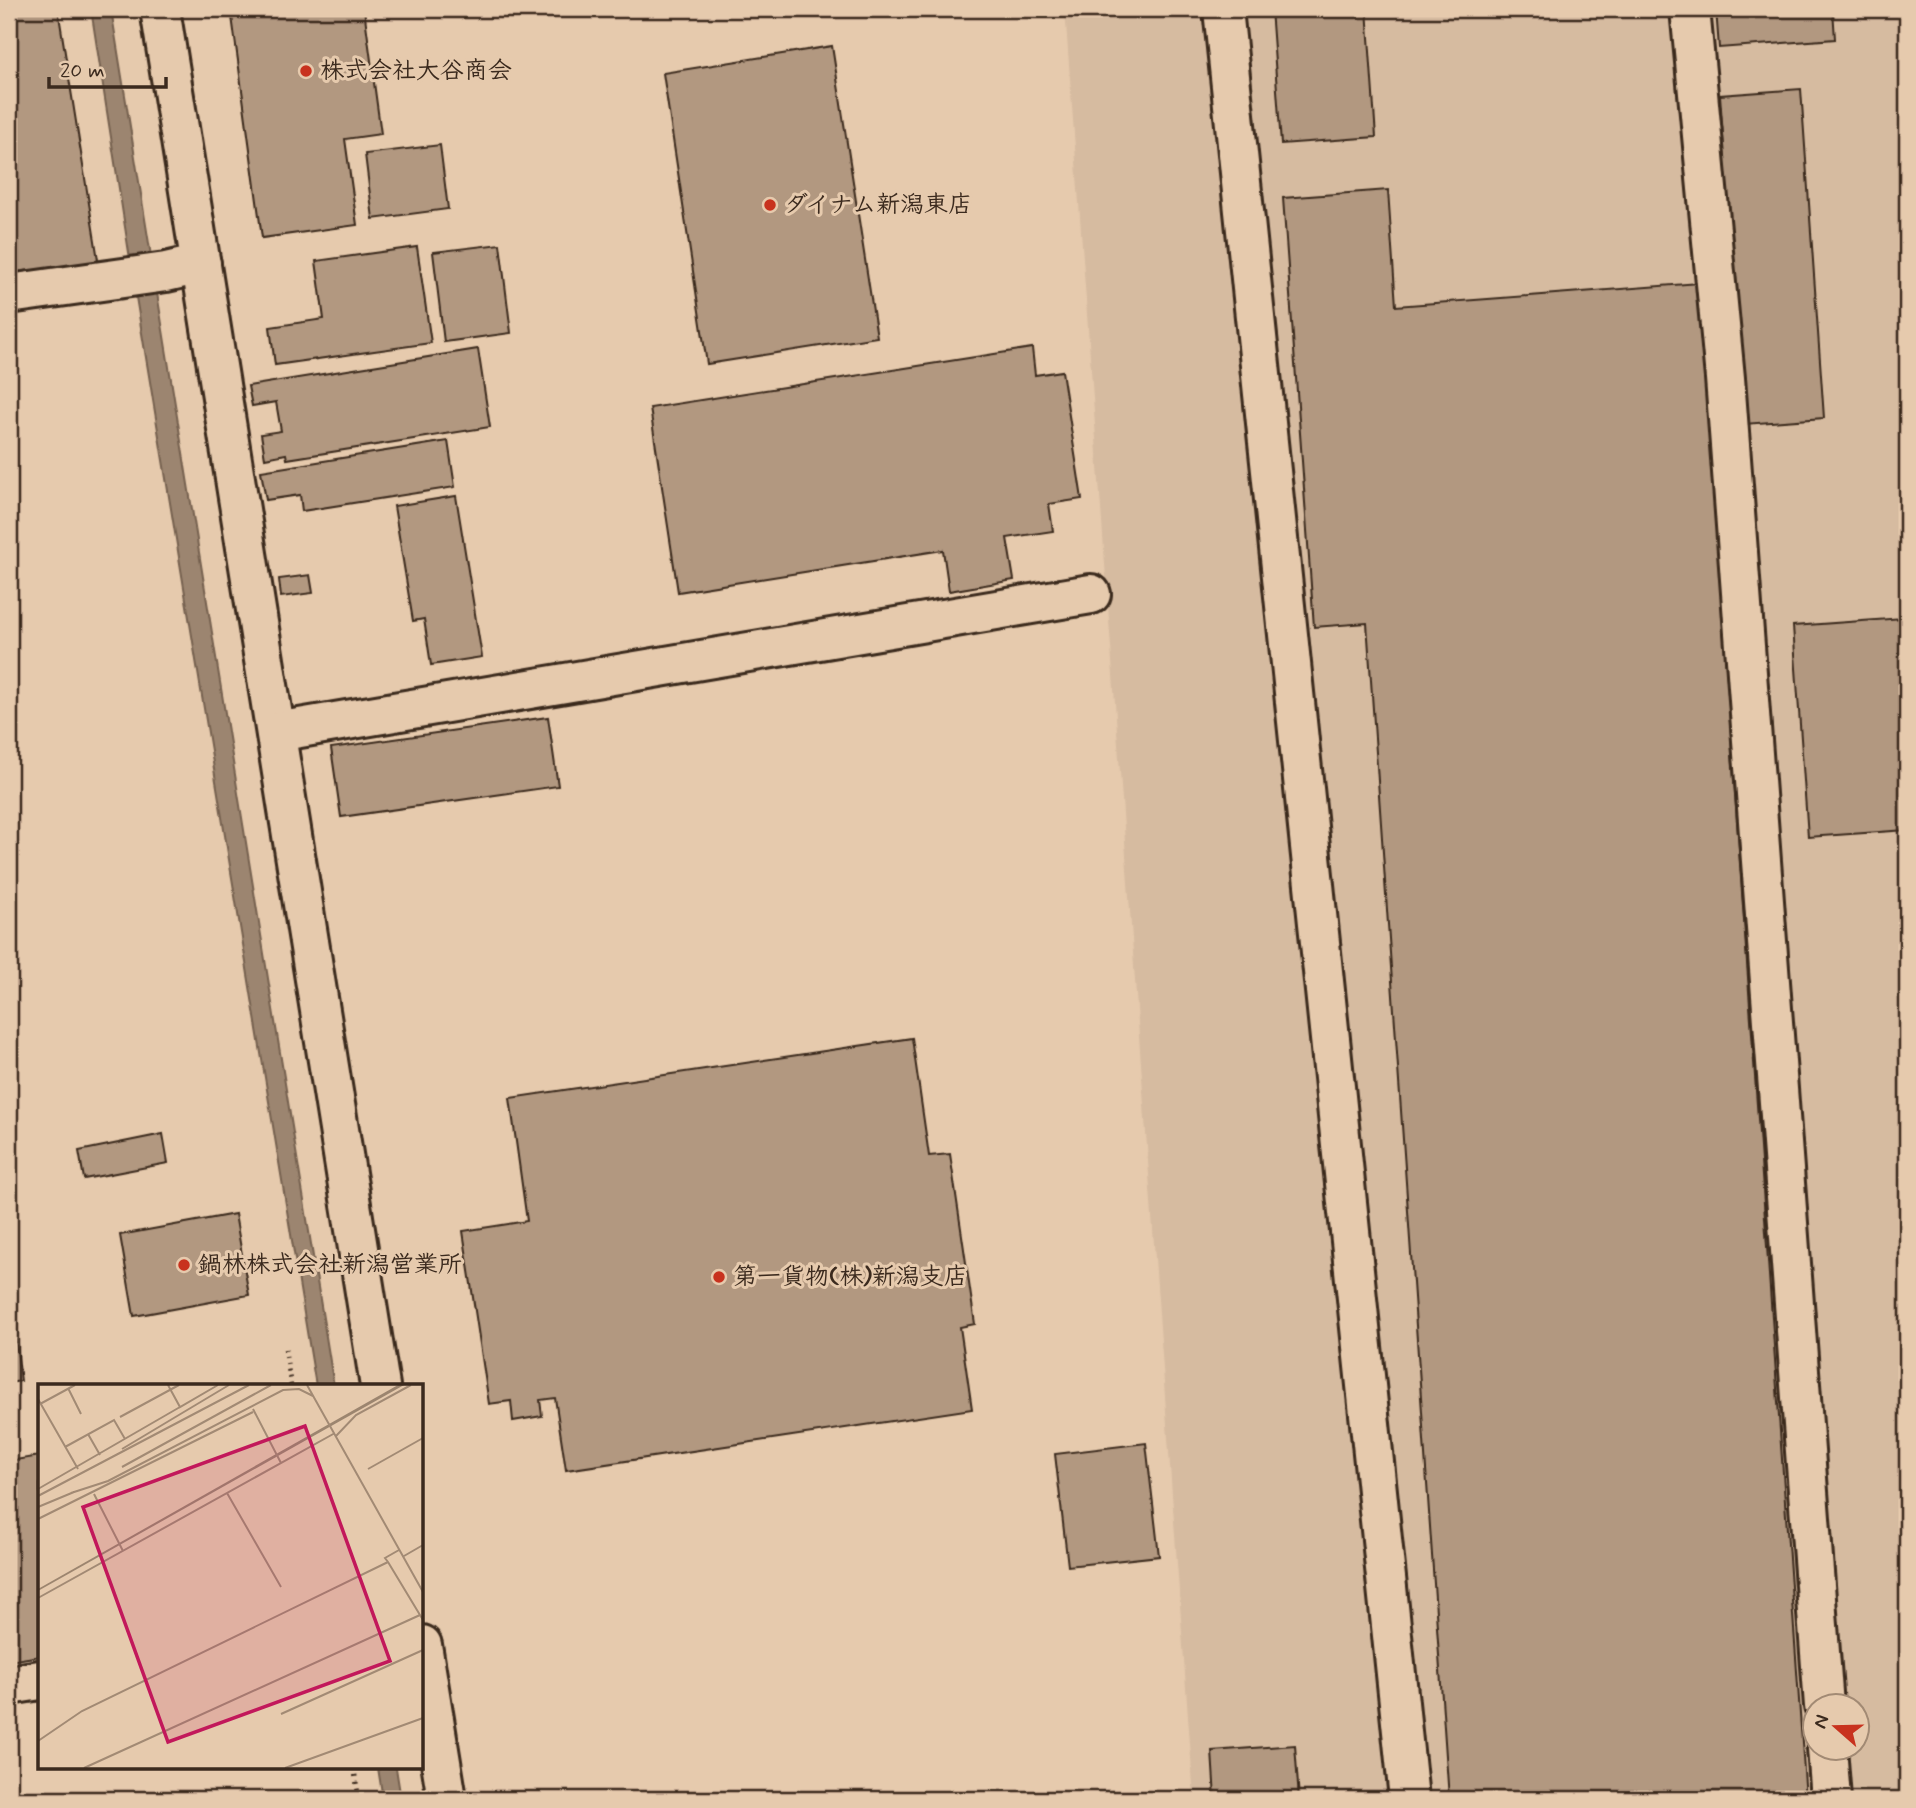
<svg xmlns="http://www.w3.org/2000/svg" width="1916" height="1808" viewBox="0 0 1916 1808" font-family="Mynerve,'Klee One',sans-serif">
	<rect width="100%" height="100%" fill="#e6caad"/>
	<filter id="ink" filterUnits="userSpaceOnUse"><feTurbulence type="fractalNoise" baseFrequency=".0143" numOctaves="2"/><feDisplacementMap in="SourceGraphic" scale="14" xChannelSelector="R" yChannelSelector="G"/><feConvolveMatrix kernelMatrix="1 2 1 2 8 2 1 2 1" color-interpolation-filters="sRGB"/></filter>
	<g filter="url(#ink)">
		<!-- built -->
		<path fill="#d6bba0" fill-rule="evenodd" d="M1065 9H1907V1799H1194ZM1814 1706H1856V1748H1814Z"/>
		<!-- water -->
		<g fill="#9c856f" stroke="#75614f" stroke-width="2">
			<polygon points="91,9 111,9 334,1386 316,1386 135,291"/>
			<polygon points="378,1768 396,1768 401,1799 383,1799"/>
		</g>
		<!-- building -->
		<g fill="#b29880" stroke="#3b2a1e" stroke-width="2">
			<polygon points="9,9 58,9 99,266 9,281"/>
			<polygon points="231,9 364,9 381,134 345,139 357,225 262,238"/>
			<polygon points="1271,9 1367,9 1376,137 1281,144"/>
			<polygon points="1716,9 1833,9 1835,39 1719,48"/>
			<polygon points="832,46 877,337 707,364 663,73"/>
			<polygon points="1801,89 1824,418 1744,424 1720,95"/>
			<polygon points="440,145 448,209 373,219 365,154"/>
			<polygon points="1388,190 1396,306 1699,283 1806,1799 1449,1799 1367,623 1314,627 1283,198"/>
			<polygon points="500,244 511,333 444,342 433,252"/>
			<polygon points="417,247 431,343 275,365 270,327 324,319 316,261"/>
			<polygon points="1032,348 1035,375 1062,371 1082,499 1049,504 1053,531 1007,538 1014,580 949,591 943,550 678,592 650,408"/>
			<polygon points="478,349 490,427 287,459 286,454 265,458 261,434 281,431 276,402 252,406 248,386"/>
			<polygon points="448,441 455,487 302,511 300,495 266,500 261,471"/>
			<polygon points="456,496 482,657 431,665 424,619 413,621 394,506"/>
			<polygon points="310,575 313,593 281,597 279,579"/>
			<polygon points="1903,618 1907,679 1907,830 1808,837 1793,626"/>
			<polygon points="548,717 558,786 341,817 331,748"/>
			<polygon points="912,1038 929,1156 950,1154 975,1324 960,1327 972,1409 566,1470 555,1398 540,1400 542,1416 513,1421 511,1401 489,1404 463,1231 527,1221 510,1098"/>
			<polygon points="163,1134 168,1163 84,1179 79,1151"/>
			<polygon points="235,1214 249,1295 134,1316 120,1235"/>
			<polygon points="9,1286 21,1381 9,1383"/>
			<polygon points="1146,1443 1159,1556 1068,1566 1055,1454"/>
			<polygon points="40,1456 40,1656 9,1661 9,1461"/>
			<polygon points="1295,1745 1299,1799 1215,1799 1212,1751"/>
		</g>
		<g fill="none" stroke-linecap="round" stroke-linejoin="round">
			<defs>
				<g id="minor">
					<polyline points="160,9 380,1386"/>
					<polyline points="1223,9 1409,1799"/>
					<polyline points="1690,9 1725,378 1824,1706"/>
					<polyline points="9,294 166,272 201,264"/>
					<polyline points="276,732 1091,594"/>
					<polyline points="422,1645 447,1799"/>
					<polyline points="9,1685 40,1680"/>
					<polyline points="1827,1748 1831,1799"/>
				</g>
			</defs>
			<!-- minor casing -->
			<use href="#minor" stroke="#3b2a1e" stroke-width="44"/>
			<!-- path -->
			<g stroke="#3b2a1e" stroke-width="4.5" stroke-dasharray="2 5" stroke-linecap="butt">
				<polyline points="285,1349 291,1386"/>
				<polyline points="354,1768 359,1799"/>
			</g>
			<!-- minor -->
			<use href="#minor" stroke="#e6caad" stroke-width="38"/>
		</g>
	</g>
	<!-- markers -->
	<g fill="#c8321e" stroke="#e6caad" stroke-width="2.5">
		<circle cx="306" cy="71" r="7"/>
		<circle cx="770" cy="205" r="7"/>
		<circle cx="184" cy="1265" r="7"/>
		<circle cx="719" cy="1277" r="7"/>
	</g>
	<g text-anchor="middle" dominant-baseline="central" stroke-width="6" stroke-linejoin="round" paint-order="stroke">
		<!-- poi labels -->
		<g font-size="24" font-weight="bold" fill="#3b2a1e" stroke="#e6caad" text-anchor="start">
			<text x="320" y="71">株式会社大谷商会</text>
			<text x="784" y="205">ダイナム新潟東店</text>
			<text x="198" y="1265">鍋林株式会社新潟営業所</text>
			<text x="733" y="1277">第一貨物(株)新潟支店</text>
		</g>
	</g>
	<!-- overview -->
	<g transform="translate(38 1384)">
		<rect width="385" height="385" fill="#e6caad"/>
		<path d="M360 1H366L0 207V205Z" fill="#9c856f"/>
		<path fill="none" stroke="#a28a74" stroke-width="2" d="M130 1 142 23 180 1M269 1 385 208M30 4 43 30M0 15 40 85M2 20 37 1M215 25 243 79M82 33 141 1M50 50 62 71M298 52 318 31 373 1M27 63 76 36 87 55M84 65 191 1M84 83 233 1M330 85 385 54M0 105 142 23M33 109 70 97 245 6 261 5 275 12M189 109 243 203M56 110 85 167M0 112 211 1M0 123 36 108M0 135 215 28M366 172 385 161M350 178 385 236M350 178 347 174 361 166M0 214 297 49M243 330 385 266M0 357 44 327 350 178M46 384 382 231M247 384 385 334"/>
		<path fill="#c2185b" fill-opacity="0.15" stroke="#c2185b" stroke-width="3.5" d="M267 42 352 277 130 358 45 123Z"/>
		<rect width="385" height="385" fill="none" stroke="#3b2a1e" stroke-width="3.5"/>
	</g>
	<!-- margin -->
	<rect width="1916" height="1808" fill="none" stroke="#e6caad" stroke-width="35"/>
	<rect x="18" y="18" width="1881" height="1773" fill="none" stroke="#3b2a1e" stroke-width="2.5" filter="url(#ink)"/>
	<!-- north arrow -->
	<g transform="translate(1836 1727) rotate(290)"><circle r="33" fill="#e6caad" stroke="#a28a74" stroke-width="2"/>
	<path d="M0-5L12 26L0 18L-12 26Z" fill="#c8321e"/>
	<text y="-10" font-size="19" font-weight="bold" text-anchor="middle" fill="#3b2a1e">N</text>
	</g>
	<!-- scale -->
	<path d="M49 77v10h117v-10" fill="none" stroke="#3b2a1e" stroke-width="3.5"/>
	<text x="60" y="77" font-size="21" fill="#3b2a1e" stroke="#e6caad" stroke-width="5" paint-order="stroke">20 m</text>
</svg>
